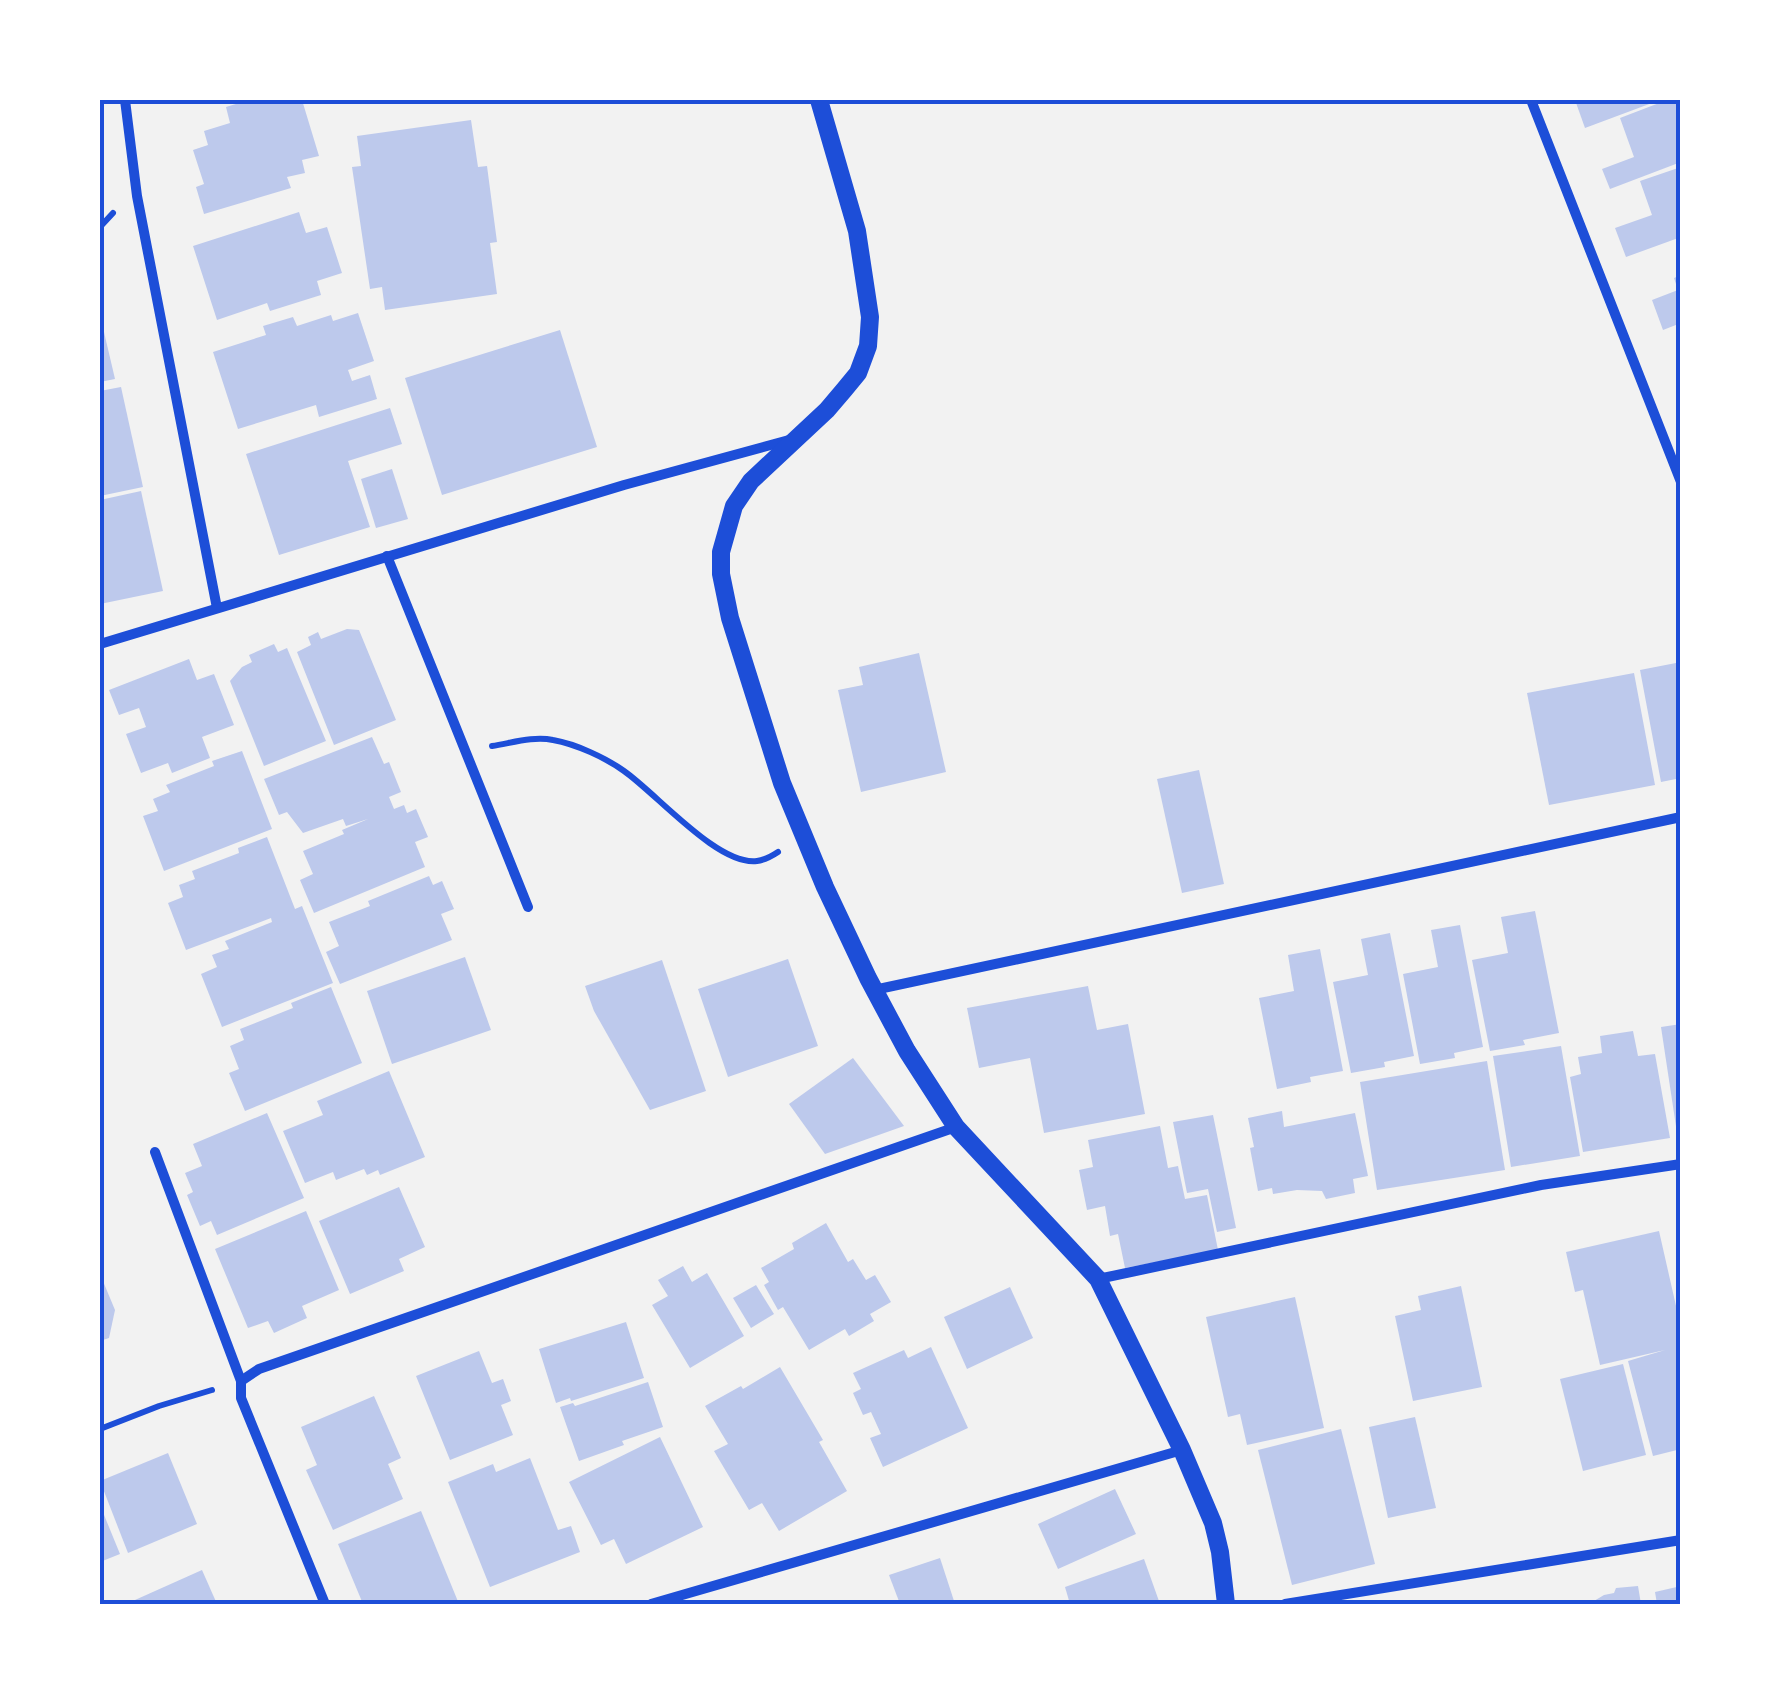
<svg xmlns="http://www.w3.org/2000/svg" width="1781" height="1704" viewBox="0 0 1781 1704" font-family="Signika,sans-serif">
	<rect width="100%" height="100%" fill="#f2f2f2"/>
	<!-- building -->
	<g fill="#bdc9ec">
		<polygon points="249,100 302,100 319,156 302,160 305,173 287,177 291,188 204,214 196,187 204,184 193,150 208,145 204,131 230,123 226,107"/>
		<polygon points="1575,100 1660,100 1585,128"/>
		<polygon points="1667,100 1681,100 1681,162 1610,189 1602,169 1634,157 1620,118"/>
		<polygon points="471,120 478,167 487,166 497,242 490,243 497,294 385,310 382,287 370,289 352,167 361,166 357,136"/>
		<polygon points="1681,167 1681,237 1626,257 1615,228 1652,215 1640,181"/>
		<polygon points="299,212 306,233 327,227 342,273 317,281 321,295 270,311 267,303 217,320 193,246"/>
		<polygon points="1681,275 1681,323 1663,330 1652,300 1678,290 1674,278"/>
		<polygon points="358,313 374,361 348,370 352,381 370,375 377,399 319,417 316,405 238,429 213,352 266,335 263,326 293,317 297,326 331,315 333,321"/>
		<polygon points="100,315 115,379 100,382"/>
		<polygon points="560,330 597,447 442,495 405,378"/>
		<polygon points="121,387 143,487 100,496 100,391"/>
		<polygon points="390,408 402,444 348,461 370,527 279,555 246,454"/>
		<polygon points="392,469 408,519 376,528 361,479"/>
		<polygon points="141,491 163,591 100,604 100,500"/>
		<polygon points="347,629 359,630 396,720 334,745 297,652 311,645 308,637 318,632 321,639"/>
		<polygon points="274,644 278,652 287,648 326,741 264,766 230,681 242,667 252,662 249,655"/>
		<polygon points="919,653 946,772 861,792 838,690 863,685 859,667"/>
		<polygon points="189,659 197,680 214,674 234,725 202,737 210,758 172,773 168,763 141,773 126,734 146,727 139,708 119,715 109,690"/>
		<polygon points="1681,662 1681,778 1661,782 1640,670"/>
		<polygon points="1634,673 1655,785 1549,805 1527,693"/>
		<polygon points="372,737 384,764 389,762 401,792 389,797 394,809 404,805 407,813 416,809 428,837 415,842 425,867 314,913 300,880 313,874 303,851 344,834 342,830 368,819 346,826 343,819 303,833 287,812 279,815 264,779"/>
		<polygon points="242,751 272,829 164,871 143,816 158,811 153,799 170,792 166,785 214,766 212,761"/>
		<polygon points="1199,770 1224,884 1182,893 1157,779"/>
		<polygon points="267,837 295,909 302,906 333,983 222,1027 201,974 217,967 212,955 229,949 225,941 272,922 271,918 186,950 168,903 183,897 179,885 195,879 192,871 239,853 238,848"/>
		<polygon points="429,876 433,885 442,881 454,909 441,914 452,940 340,984 326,952 339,946 329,922 370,906 368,901"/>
		<polygon points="1535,911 1559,1033 1523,1040 1525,1045 1490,1051 1472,960 1508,953 1501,917"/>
		<polygon points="1460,925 1483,1047 1454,1053 1455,1058 1420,1064 1403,974 1438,967 1431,930"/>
		<polygon points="1390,933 1414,1056 1384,1062 1385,1067 1351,1073 1333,982 1368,975 1361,939"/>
		<polygon points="1320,949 1343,1071 1310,1077 1311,1082 1277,1089 1259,998 1294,991 1288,955"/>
		<polygon points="465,957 491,1030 392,1064 367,991"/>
		<polygon points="788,959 818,1046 728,1077 698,989"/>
		<polygon points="662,960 706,1091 650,1110 594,1011 585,986"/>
		<polygon points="1088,986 1097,1030 1128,1024 1145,1114 1044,1133 1030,1058 979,1068 967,1008"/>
		<polygon points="331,987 362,1063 245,1111 229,1073 239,1069 230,1046 244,1040 240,1029 293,1008 291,1003"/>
		<polygon points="1681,1024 1681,1132 1677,1133 1661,1027"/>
		<polygon points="1633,1031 1638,1056 1655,1054 1670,1138 1583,1152 1570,1077 1581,1074 1578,1057 1602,1053 1600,1036"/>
		<polygon points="1561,1046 1580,1156 1511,1167 1493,1056"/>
		<polygon points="853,1058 904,1126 825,1154 789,1104"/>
		<polygon points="1487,1061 1505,1170 1377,1190 1360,1082"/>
		<polygon points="389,1071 425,1157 380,1175 378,1170 367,1175 364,1169 336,1180 333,1172 305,1183 283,1131 323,1115 317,1101"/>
		<polygon points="1282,1111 1284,1127 1355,1113 1368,1176 1353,1179 1355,1193 1326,1199 1322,1191 1297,1190 1273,1194 1272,1188 1258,1191 1250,1148 1254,1147 1248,1118"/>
		<polygon points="267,1113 304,1198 217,1235 211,1221 200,1226 187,1195 193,1192 185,1173 202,1166 193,1144"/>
		<polygon points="1213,1115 1236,1228 1217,1232 1208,1189 1187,1193 1173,1122"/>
		<polygon points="1160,1126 1168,1168 1178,1166 1185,1199 1207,1195 1218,1250 1125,1268 1118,1234 1110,1236 1105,1206 1087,1210 1079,1170 1093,1167 1088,1140"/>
		<polygon points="399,1187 425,1247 399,1259 404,1271 350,1294 319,1221"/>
		<polygon points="306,1211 339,1290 302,1306 307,1318 274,1333 268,1321 248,1328 215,1249"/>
		<polygon points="826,1223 848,1262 853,1259 866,1280 875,1275 891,1302 870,1314 874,1321 849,1336 845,1329 809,1350 783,1307 778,1310 764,1285 769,1282 761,1268 794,1249 792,1243"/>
		<polygon points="1659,1231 1681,1328 1681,1449 1653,1456 1628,1361 1665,1350 1600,1365 1583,1290 1575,1292 1566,1252"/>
		<polygon points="683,1266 692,1282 707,1273 744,1336 690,1368 652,1305 668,1296 658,1280"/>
		<polygon points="100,1274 115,1310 109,1338 100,1341"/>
		<polygon points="756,1285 774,1314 751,1328 733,1298"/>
		<polygon points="1461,1286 1482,1387 1413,1401 1395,1316 1421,1310 1418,1296"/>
		<polygon points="1010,1287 1033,1338 967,1369 944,1317"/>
		<polygon points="1295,1297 1324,1428 1247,1445 1240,1414 1228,1417 1206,1317"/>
		<polygon points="626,1322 644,1378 571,1401 570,1398 556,1403 539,1349"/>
		<polygon points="931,1347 968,1428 883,1467 870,1438 881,1434 871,1412 863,1415 853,1393 861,1389 853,1373 904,1350 908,1358"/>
		<polygon points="479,1351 492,1383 503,1379 511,1401 501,1405 513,1435 450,1460 416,1376"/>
		<polygon points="1623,1364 1646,1455 1583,1471 1560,1379"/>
		<polygon points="780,1367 823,1440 819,1442 847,1491 779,1531 762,1503 749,1510 714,1451 728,1444 705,1406 741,1386 743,1389"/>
		<polygon points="648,1382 663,1427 622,1441 624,1445 579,1461 560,1407 573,1403 575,1406"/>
		<polygon points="374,1396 401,1458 388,1464 403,1499 333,1530 306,1470 317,1465 301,1427"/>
		<polygon points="1415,1417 1436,1508 1388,1518 1369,1427"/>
		<polygon points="1341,1429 1375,1564 1292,1585 1258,1450"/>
		<polygon points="660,1437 703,1527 626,1564 614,1539 601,1545 569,1482"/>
		<polygon points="168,1453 197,1524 128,1553 100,1481"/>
		<polygon points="530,1458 558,1530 571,1526 580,1552 490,1587 448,1482 493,1464 496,1472"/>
		<polygon points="1115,1489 1136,1534 1058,1569 1038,1524"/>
		<polygon points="100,1505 120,1554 100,1562"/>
		<polygon points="421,1511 459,1604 363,1604 338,1544"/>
		<polygon points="940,1558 955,1604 900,1604 889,1575"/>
		<polygon points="1144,1559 1160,1604 1070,1604 1065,1587"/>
		<polygon points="202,1570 217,1604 126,1604"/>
		<polygon points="1638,1586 1641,1604 1589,1604 1604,1595 1614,1593 1616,1588"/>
		<polygon points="1681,1586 1681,1604 1657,1604 1655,1592"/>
	</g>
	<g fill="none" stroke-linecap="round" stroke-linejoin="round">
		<!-- path -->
		<g stroke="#1d4ed8" stroke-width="6">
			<polyline points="100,227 113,213"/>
			<path d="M492 746C512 743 533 736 553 740 576 744 606 758 624 771 657 794 718 866 757 861 765 860 772 856 778 852"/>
			<polyline points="100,1429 159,1406 212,1390"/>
		</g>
		<!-- minor -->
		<g stroke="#1d4ed8" stroke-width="10">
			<polyline points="125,100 137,196 217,608"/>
			<polyline points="1531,100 1681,482"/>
			<polyline points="387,556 528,907"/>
			<polyline points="100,644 624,485 789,440"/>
			<polyline points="874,990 1681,817"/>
			<polyline points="155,1152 241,1381 241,1398 325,1604"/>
			<polyline points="1098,1279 1541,1185 1681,1164"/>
			<polyline points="241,1381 259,1369 956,1127"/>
			<polyline points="651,1604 1182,1450"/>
			<polyline points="1285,1604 1681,1540"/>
		</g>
		<!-- tertiary -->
		<polyline stroke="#1d4ed8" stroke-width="18" points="819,100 857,231 870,317 868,346 858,373 844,390 827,410 751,481 734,506 721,552 721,574 730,618 782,783 825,887 868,978 907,1051 956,1127 1098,1279 1182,1450 1213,1523 1220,1552 1226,1604"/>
	</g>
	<!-- border -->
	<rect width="1781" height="1704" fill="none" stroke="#ffffff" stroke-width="205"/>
	<rect x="102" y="102" width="1576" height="1500" fill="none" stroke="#1d4ed8" stroke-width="4"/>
</svg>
